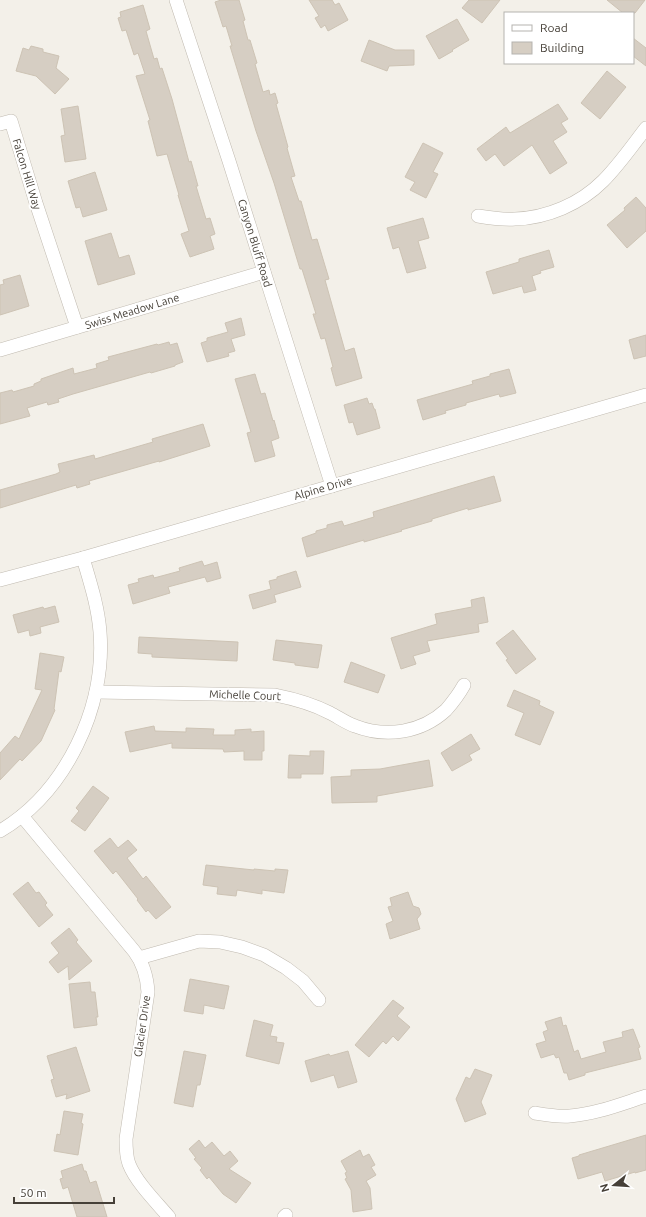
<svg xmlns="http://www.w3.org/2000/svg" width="646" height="1217" viewBox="0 0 646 1217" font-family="Ubuntu,sans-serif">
	<rect width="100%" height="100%" fill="#f3f0e9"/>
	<!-- building -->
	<g fill="#d6cec3" stroke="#cdc3b4">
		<polygon points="221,0 239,0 245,20 243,21 248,40 250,40 257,63 255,64 263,92 269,90 270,95 275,93 278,103 276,104 288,147 287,148 295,176 291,177 299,201 301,201 312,240 317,239 329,279 325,280 345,351 354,348 362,378 336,386 331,368 333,367 325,338 321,339 313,314 316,314 302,269 300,269 274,183 256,131 230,46 232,46 226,26 223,27 215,2"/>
		<polygon points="309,0 332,0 335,5 339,3 348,20 328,31 325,25 321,28 315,18 319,16"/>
		<polygon points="469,0 500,0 482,23 462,8"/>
		<polygon points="607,0 645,0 635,13 623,13"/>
		<polygon points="143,5 150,29 146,31 154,59 157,58 160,69 162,68 172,99 189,162 191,161 198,186 196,186 206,219 210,218 215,234 210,236 214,249 190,257 181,234 189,231 178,195 179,195 167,154 157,156 148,121 150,120 136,76 145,74 138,53 134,55 126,30 122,31 118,18 121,17 120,12"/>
		<polygon points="457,19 469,40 452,50 453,51 439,59 426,36"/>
		<polygon points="633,38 646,48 646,66 633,56"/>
		<polygon points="369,40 395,50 414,50 414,65 389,66 387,71 361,61"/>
		<polygon points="31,46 43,49 43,52 59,56 56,68 69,79 55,94 36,76 16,71 23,48 29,50"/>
		<polygon points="607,71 626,87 600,119 581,103"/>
		<polygon points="558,104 568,119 561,123 567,132 553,141 567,163 550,174 532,145 504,166 495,154 486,161 477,149 506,127 510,133"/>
		<polygon points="78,106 86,159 65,162 61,136 65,135 61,109"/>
		<polygon points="423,143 443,153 433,172 438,174 426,198 410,190 415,182 405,177"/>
		<polygon points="95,172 107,210 83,217 80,207 76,208 68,181"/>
		<polygon points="636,197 646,208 646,231 627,248 607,225 625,210 624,208"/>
		<polygon points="423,218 429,238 418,241 426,268 407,273 399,247 393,249 387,228"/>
		<polygon points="111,233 119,258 129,255 135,274 98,285 85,241"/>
		<polygon points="549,250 554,267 540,271 541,273 532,276 536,290 524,293 522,286 493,294 486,272 519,262 519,259"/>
		<polygon points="20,275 29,306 0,315 0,285 4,284 3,280"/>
		<polygon points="241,318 245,335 231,339 235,351 228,353 229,356 207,362 201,343 207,341 207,338 228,332 225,323"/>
		<polygon points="646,335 646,356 634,359 629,340"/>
		<polygon points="169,342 170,345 177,343 183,362 175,365 175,366 151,373 150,372 73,394 58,399 59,402 48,405 47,402 27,408 30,416 0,424 0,393 12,390 13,392 34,386 34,384 41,381 41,379 73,368 74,374 97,368 96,364 109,360 108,357 157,344 158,345"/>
		<polygon points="509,369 516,393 500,397 499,394 466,403 466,405 445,411 446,413 423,420 417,400 473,384 472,381 490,376 490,374"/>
		<polygon points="255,374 261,394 265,393 273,421 274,420 279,438 271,441 275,456 255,462 247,433 251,432 235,379"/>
		<polygon points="367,398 369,404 372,403 374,409 375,409 380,428 357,435 353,422 349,423 344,405"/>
		<polygon points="203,424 210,446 159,462 159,461 89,481 90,484 77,488 76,485 0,508 0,490 56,474 60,472 58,464 94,455 95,459 153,442 152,439"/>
		<polygon points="494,476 501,501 468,510 468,508 432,519 432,521 401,530 402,531 364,542 364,540 307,557 302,538 316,533 316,531 327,528 327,525 342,521 344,526 374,517 373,512"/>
		<polygon points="202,561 204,566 217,562 221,578 207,582 205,577 168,587 170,593 133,604 128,585 139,582 138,579 153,575 154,578 180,571 179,568"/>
		<polygon points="296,571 301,587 274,595 276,602 253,609 249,595 271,589 269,581 277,579 277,577"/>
		<polygon points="484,597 488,622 478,624 479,632 427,641 430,651 413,656 416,664 401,669 391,638 437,624 435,614 472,607 471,600"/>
		<polygon points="55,606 59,622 40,627 41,633 30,636 29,630 18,633 13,615 43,607 44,609"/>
		<polygon points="513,630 536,659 516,674 506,660 508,659 496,643"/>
		<polygon points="139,637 238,642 237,661 152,657 152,654 138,653"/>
		<polygon points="276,640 322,645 318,668 295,665 295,663 273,660"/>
		<polygon points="40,653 64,657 61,672 59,671 54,709 55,710 41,741 22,761 20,759 0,780 0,753 15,736 19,739 42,690 35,689"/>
		<polygon points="351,662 385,675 378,693 344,682"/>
		<polygon points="514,690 540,701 539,705 554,712 540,745 515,735 524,713 507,706"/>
		<polygon points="154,726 155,731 186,732 186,728 214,729 213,735 235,735 235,730 251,729 251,732 264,731 264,751 262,751 262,760 244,760 244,751 224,752 223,749 172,748 172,743 130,752 125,732"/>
		<polygon points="471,734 480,749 469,755 472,760 452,771 441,753"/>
		<polygon points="310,751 324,751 323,774 301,774 301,778 288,778 289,755 310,756"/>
		<polygon points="429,760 433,786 377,796 377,802 332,803 331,777 351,776 351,770 380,769"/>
		<polygon points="93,786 109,798 85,831 71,821 79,811 76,808"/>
		<polygon points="110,838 118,848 128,840 137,850 127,858 143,879 146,876 171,907 156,919 148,910 146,912 137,900 138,899 116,871 113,874 94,851"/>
		<polygon points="206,865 254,870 254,869 275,871 275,869 288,870 284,893 262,890 262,894 237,890 236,896 217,894 218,887 203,885"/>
		<polygon points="28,882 36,893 39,892 47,903 45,905 53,915 39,927 13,894"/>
		<polygon points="408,892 413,906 419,908 421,914 417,919 420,929 390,939 386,924 393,921 388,907 392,906 390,898"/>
		<polygon points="69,928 78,940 76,942 92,961 69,980 68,966 58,973 49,962 59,953 51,943"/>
		<polygon points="190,979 229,986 224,1009 204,1005 203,1014 184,1011"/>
		<polygon points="90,982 91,992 95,992 98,1017 96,1017 97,1025 74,1028 69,984"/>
		<polygon points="393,1000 404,1008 397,1016 410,1027 398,1041 393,1036 386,1044 383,1041 369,1057 355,1045"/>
		<polygon points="561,1017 563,1026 566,1025 574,1052 578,1050 581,1059 606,1052 603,1042 623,1037 622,1032 633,1029 640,1047 638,1048 641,1059 585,1073 585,1075 569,1080 567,1073 564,1073 559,1057 556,1058 554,1054 541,1058 536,1044 546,1041 543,1032 548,1030 545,1022"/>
		<polygon points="254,1020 273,1025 270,1036 277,1037 276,1042 284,1043 279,1064 246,1056"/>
		<polygon points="76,1047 90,1091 66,1099 67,1094 56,1097 51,1080 54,1079 47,1056"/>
		<polygon points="184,1051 206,1055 200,1085 197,1085 193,1107 174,1103"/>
		<polygon points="348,1051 357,1082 338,1088 334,1075 311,1082 305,1061 329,1054 330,1056"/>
		<polygon points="475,1069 492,1075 481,1102 486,1114 465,1122 456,1099 466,1077 470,1079"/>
		<polygon points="64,1111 83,1114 81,1123 83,1124 78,1155 54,1151 57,1134 60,1135"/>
		<polygon points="646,1135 646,1170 635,1173 635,1172 605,1181 602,1172 578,1179 572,1158 579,1156 579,1155"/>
		<polygon points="199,1140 205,1148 212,1142 224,1156 230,1151 238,1161 229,1169 251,1183 236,1203 223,1194 209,1177 207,1179 200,1170 202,1168 194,1159 196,1158 189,1149"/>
		<polygon points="360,1150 363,1157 369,1154 375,1165 371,1167 376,1175 366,1181 370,1188 372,1209 353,1212 351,1190 345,1179 347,1178 345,1173 347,1172 341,1161"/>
		<polygon points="82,1164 84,1171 86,1171 90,1183 96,1181 107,1217 77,1217 68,1187 63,1189 60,1179 63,1178 61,1171"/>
	</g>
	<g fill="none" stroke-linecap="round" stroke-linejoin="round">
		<defs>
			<g id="minor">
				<polyline points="176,0 229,161 332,486"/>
				<polyline points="0,124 11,121 36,203 77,327"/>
				<path d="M478 216C490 218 502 220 515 219 547 218 580 204 603 181 619 165 632 146 646 128"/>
				<polyline points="0,350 264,272"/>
				<polyline points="0,580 83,558 646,395"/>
				<path d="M96 692 275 695C295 699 313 704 330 713 338 717 346 723 355 726 386 738 421 733 446 710 453 702 459 694 464 685"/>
				<path d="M22 816 134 951C144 964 147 977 148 992L126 1139C126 1148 126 1156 129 1164 136 1182 156 1202 169 1217"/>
				<path d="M0 831C66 792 106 707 100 632 98 606 90 582 83 558"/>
				<polyline points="139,958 199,941 220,942 242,947 264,955 286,968 303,981 319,1000"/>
				<path d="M535 1113C547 1115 558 1117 570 1116 596 1114 621 1104 646 1096"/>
				<polyline points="284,1217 286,1215"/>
			</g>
		</defs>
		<!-- minor casing -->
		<use href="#minor" stroke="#c0bab0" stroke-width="14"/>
		<!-- minor -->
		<use href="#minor" stroke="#fff" stroke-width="13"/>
	</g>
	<g text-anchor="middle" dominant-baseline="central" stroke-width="4" stroke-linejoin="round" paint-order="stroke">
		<!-- street labels -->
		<g font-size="11" fill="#464038" stroke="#fff">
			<text transform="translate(27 174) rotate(73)">Falcon Hill Way</text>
			<text transform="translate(255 243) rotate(73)">Canyon Bluff Road</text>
			<text transform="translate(132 311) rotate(-17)">Swiss Meadow Lane</text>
			<text transform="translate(323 488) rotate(-16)">Alpine Drive</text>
			<text transform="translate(245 695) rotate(2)">Michelle Court</text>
			<text transform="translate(142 1026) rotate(-82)">Glacier Drive</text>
		</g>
	</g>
	<!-- legend -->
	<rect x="504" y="12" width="130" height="52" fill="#ffffff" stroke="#b5b3af"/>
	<rect x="512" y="25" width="20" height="6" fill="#ffffff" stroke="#b5b3af"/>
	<text x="540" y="32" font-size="12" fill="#464038">Road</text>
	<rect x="512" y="42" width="20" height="12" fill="#d6cec3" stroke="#b5b3af"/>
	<text x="540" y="52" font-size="12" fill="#464038">Building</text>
	<!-- north arrow -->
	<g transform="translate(614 1185) rotate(253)" stroke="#ffffff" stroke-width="3" paint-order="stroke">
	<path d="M0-3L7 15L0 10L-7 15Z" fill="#464038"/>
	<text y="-6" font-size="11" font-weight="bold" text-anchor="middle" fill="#464038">N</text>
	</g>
	<!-- scale -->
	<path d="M14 1197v6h100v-6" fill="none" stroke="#464038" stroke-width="2"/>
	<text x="20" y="1197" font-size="12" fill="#464038" stroke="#ffffff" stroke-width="3" paint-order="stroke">50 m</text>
</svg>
